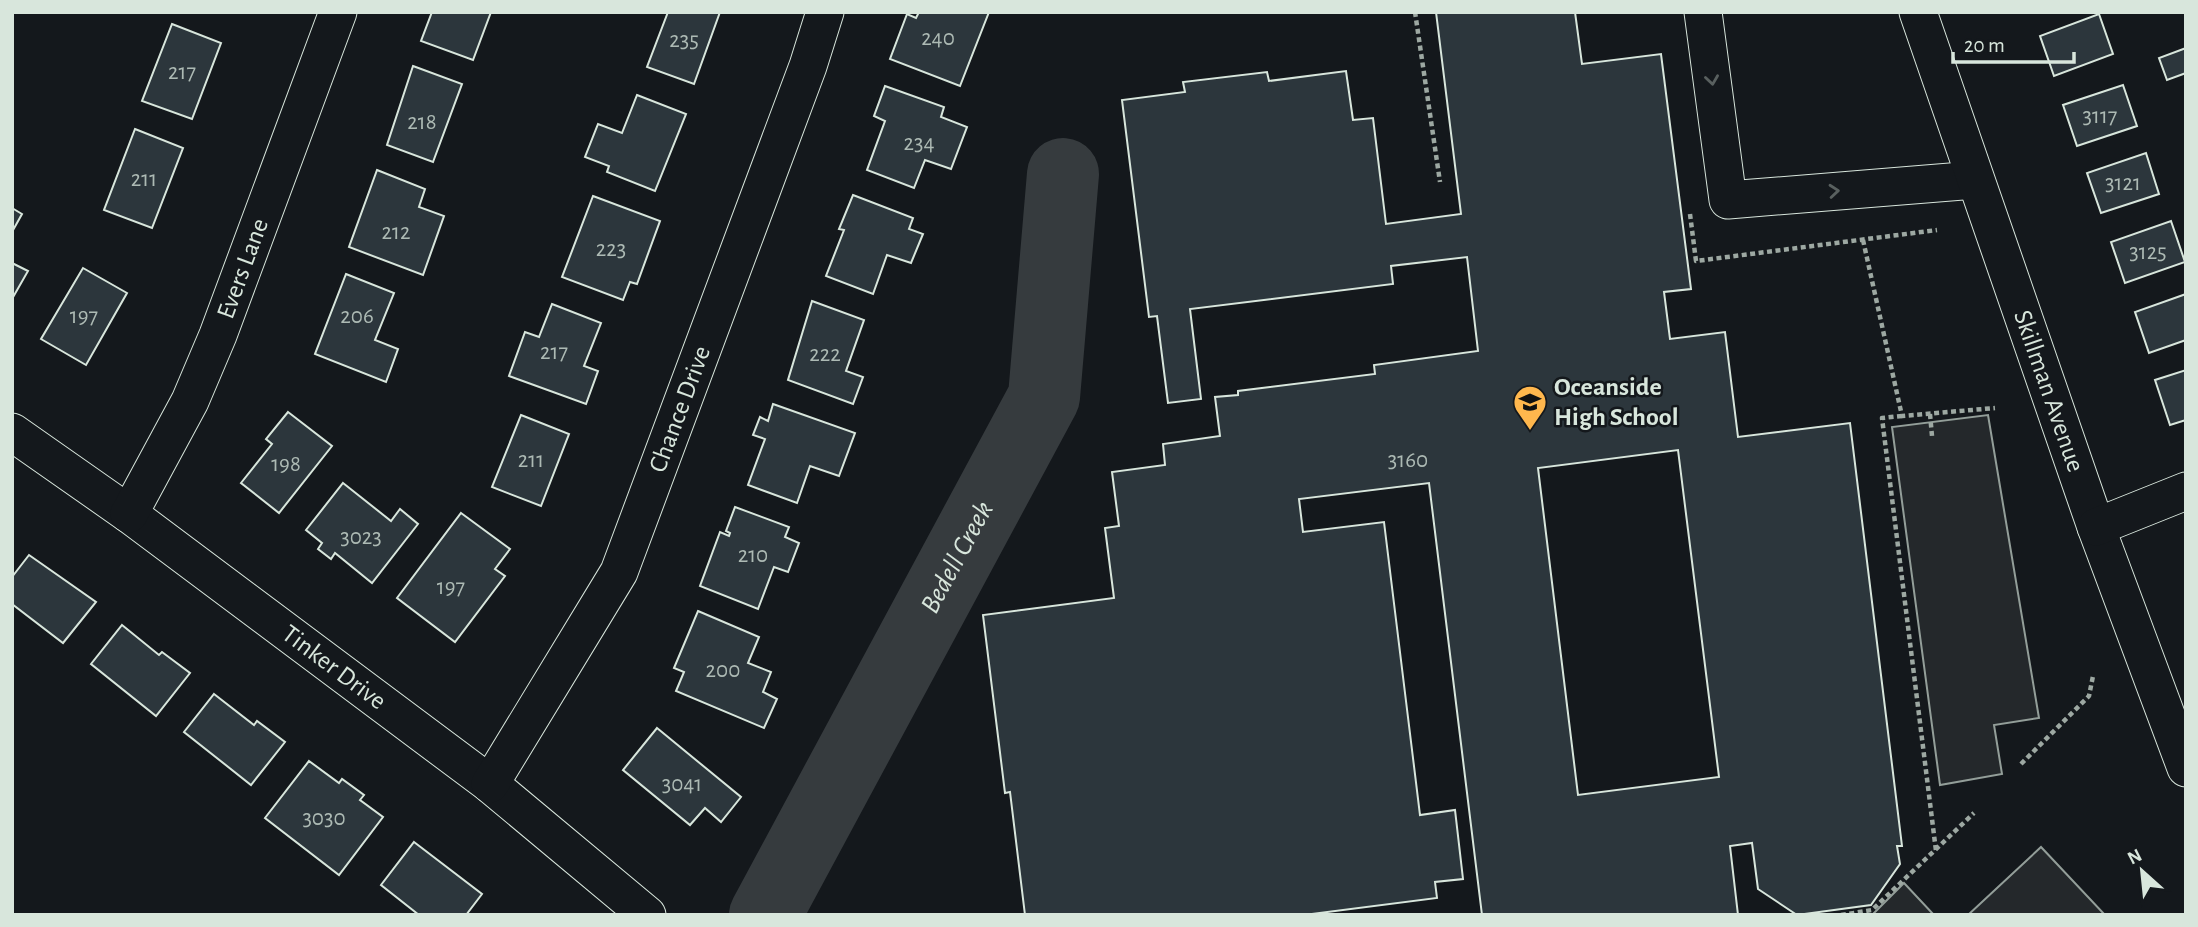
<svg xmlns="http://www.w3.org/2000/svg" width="2198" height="927" viewBox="0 0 2198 927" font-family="'Alegreya Sans',sans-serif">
	<rect width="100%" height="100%" fill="#14181c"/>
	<!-- parking -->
	<g fill="#24282b" stroke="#939e99" stroke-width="2">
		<polygon points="1988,415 2039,718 1994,725 2002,774 1940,785 1892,427"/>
		<polygon points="2041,847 2105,915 1968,915"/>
		<polygon points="1904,883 1934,915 1872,915"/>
	</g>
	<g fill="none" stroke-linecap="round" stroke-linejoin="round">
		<!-- river -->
		<path stroke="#363b3e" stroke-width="72" id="s1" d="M765 915 1044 397 1063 174"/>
	</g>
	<!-- building -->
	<g fill="#2c363c" stroke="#d8e6dc" stroke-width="2" fill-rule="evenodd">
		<polygon points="432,12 491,12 473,60 421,41"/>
		<polygon points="668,12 720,12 694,84 647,67"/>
		<polygon points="919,12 989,12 960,86 890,59 907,14 916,18"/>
		<path d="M1436 12H1575L1582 64 1661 54 1691 289 1664 292 1670 339 1725 332 1738 437 1850 423 1902 846H1897L1900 864 1871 905 1797 915 1758 889 1752 843 1730 846 1738 915H1482L1429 483 1299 499 1303 532 1384 522 1420 815 1455 810 1463 879 1435 882 1437 898 1304 915H1025L1010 792 1005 793 983 615 1114 598 1105 528 1119 526 1112 472 1165 465 1163 444 1220 436 1215 397 1238 395V391L1375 374 1374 365 1478 351 1467 257 1391 266 1393 284 1190 309 1201 399 1168 403 1157 316 1149 317 1122 100 1185 92 1183 82 1267 72 1269 81 1346 71 1353 120 1373 118 1386 224 1461 214ZM1678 450 1719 777 1578 795 1538 468Z"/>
		<polygon points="2099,14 2113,54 2054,76 2040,36"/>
		<polygon points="172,24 221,43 192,119 142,101"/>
		<polygon points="2186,48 2186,73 2167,80 2159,58"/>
		<polygon points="413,66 462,84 433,162 387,145"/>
		<polygon points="2123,85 2137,126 2077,146 2063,105"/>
		<polygon points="885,86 944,107 941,117 967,127 951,169 925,160 914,188 867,170 885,121 874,116"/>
		<polygon points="637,95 686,114 655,191 607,172 609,166 585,157 598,124 622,133"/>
		<polygon points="135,129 183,148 152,228 104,210"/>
		<polygon points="2146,153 2159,194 2101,213 2087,173"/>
		<polygon points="377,170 425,189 419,207 444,216 423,275 349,247"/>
		<polygon points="853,195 913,218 909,229 923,234 911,263 887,255 873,294 826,276 844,230 839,229"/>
		<polygon points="593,196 660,221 637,284 630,282 623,300 562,277"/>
		<polygon points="12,208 22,214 12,232"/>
		<polygon points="2171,221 2185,262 2125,283 2111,242"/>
		<polygon points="12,263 28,271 12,299"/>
		<polygon points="83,268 127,293 86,365 41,339"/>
		<polygon points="346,274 394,293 375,340 398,349 386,382 315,354"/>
		<polygon points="2186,294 2186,340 2149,353 2135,312"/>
		<polygon points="812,301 864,320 846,371 863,377 853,404 788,380"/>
		<polygon points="552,304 601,323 584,366 598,371 586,404 509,376 525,332 539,337"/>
		<polygon points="2186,370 2186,420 2170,425 2155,380"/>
		<polygon points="773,404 855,433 839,476 810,466 797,503 748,485 765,439 753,435 760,417 768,421"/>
		<polygon points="288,412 332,446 279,513 241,483 272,444 266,439"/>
		<polygon points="521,415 569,434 541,506 492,487"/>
		<polygon points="343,483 391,521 400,509 418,524 372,583 335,553 331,559 318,549 322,543 306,530"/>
		<polygon points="735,507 789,527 785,537 799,543 788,572 774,567 758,609 700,586 720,532 729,536 730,533 726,531"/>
		<polygon points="461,513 510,549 495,569 505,576 455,642 397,598"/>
		<polygon points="29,555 96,602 63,643 12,604 12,577"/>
		<polygon points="698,611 759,637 748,663 771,672 763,692 777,699 764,728 676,691 684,672 674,668"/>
		<polygon points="122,625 159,655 162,652 190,673 156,716 91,664"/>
		<polygon points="214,694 254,725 257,721 285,742 251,785 184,732"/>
		<polygon points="657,728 741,797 721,822 705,808 690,825 623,770"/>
		<polygon points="309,761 339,783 342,779 364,795 360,800 383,817 339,875 265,818"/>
		<polygon points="414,842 482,894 466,915 419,915 381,885"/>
	</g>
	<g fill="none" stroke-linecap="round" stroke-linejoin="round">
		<defs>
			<g id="street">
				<polyline points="1703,12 1728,200 1975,180"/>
				<path id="s2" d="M1918 12 2096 527 2186 768"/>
				<path id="s3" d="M12 432 129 514 490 784 647 915"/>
				<path id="s4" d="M129 514 190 401 218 335 338 12"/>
				<polyline points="2096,527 2186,491"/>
				<path id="s5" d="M490 784 619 572 808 66 825 12"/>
			</g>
		</defs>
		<!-- street casing -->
		<use href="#street" stroke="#d8e6dc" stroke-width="39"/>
		<!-- path -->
		<g stroke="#9da8a2" stroke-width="4.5" stroke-dasharray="5 3.5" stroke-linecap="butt">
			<polyline points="1415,12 1440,182"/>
			<polyline points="1690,214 1696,261 1937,230"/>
			<polyline points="1863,240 1902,416 1995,408"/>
			<polyline points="1930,414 1932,436"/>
			<polyline points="1902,416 1882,418 1936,851"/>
			<polyline points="2021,764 2089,696 2093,676"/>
			<polyline points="1841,915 1872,910 1974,813"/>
		</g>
		<!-- street -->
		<use href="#street" stroke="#14181c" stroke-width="37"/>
	</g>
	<!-- one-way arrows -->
	<defs><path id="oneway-chevron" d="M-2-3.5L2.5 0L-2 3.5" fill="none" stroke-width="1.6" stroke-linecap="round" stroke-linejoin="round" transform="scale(1.75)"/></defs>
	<g stroke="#59605f">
		<use href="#oneway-chevron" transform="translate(1712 80) rotate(82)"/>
		<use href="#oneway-chevron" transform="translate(1834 191) rotate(-5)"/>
	</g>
	<!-- icons -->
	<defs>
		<symbol id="school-pin" viewBox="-11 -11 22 30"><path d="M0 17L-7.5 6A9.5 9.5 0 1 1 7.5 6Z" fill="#ffb74d" stroke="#14181c"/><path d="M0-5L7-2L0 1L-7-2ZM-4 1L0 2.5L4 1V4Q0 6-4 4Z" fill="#111"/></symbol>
	</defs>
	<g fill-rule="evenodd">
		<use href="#school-pin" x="1511" y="383" width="38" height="52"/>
	</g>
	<g text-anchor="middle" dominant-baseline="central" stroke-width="5" stroke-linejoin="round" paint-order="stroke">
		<!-- number labels -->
		<g font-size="23" fill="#adbab4">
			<text x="938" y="38">240</text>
			<text x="684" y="40">235</text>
			<text x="182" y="72">217</text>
			<text x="2100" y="116">3117</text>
			<text x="422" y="122">218</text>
			<text x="919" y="143">234</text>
			<text x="144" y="179">211</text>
			<text x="2123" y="183">3121</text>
			<text x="396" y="232">212</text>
			<text x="611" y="249">223</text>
			<text x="2148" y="252">3125</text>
			<text x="84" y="316">197</text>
			<text x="357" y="316">206</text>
			<text x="554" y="352">217</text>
			<text x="825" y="354">222</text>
			<text x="531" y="460">211</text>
			<text x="1408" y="460">3160</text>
			<text x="286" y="464">198</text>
			<text x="361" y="537">3023</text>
			<text x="753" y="555">210</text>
			<text x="451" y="587">197</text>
			<text x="723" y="670">200</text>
			<text x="682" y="784">3041</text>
			<text x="324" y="818">3030</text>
		</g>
		<!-- street labels -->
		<g font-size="26" fill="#d8e6dc" stroke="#14181c">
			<text stroke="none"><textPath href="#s4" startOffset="271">Evers Lane</textPath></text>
			<text stroke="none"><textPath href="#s2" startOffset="401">Skillman Avenue</textPath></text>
			<text stroke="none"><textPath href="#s5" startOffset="422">Chance Drive</textPath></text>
			<text stroke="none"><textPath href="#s3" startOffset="399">Tinker Drive</textPath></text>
		</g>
		<!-- poi labels -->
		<g font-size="26" font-weight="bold" fill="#d8e6dc" stroke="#14181c" text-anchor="start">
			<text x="1554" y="387">Oceanside<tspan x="1554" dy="30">High School</tspan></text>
		</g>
		<!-- water labels -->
		<g font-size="28" font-style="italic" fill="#d8e6dc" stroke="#14181c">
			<text stroke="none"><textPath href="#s1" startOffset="406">Bedell Creek</textPath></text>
		</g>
	</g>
	<!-- border -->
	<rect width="2198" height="927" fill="none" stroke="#d8e6dc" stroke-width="28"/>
	<!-- north arrow -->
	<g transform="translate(2142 871) rotate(333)" stroke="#14181c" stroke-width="5" paint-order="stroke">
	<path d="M0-5L12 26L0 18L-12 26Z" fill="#d8e6dc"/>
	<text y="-10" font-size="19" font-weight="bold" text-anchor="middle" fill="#d8e6dc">N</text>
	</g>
	<!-- scale -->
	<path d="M1953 52v10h121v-10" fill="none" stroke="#d8e6dc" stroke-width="3.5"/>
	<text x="1964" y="52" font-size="21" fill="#d8e6dc" stroke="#14181c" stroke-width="5" paint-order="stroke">20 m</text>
</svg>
